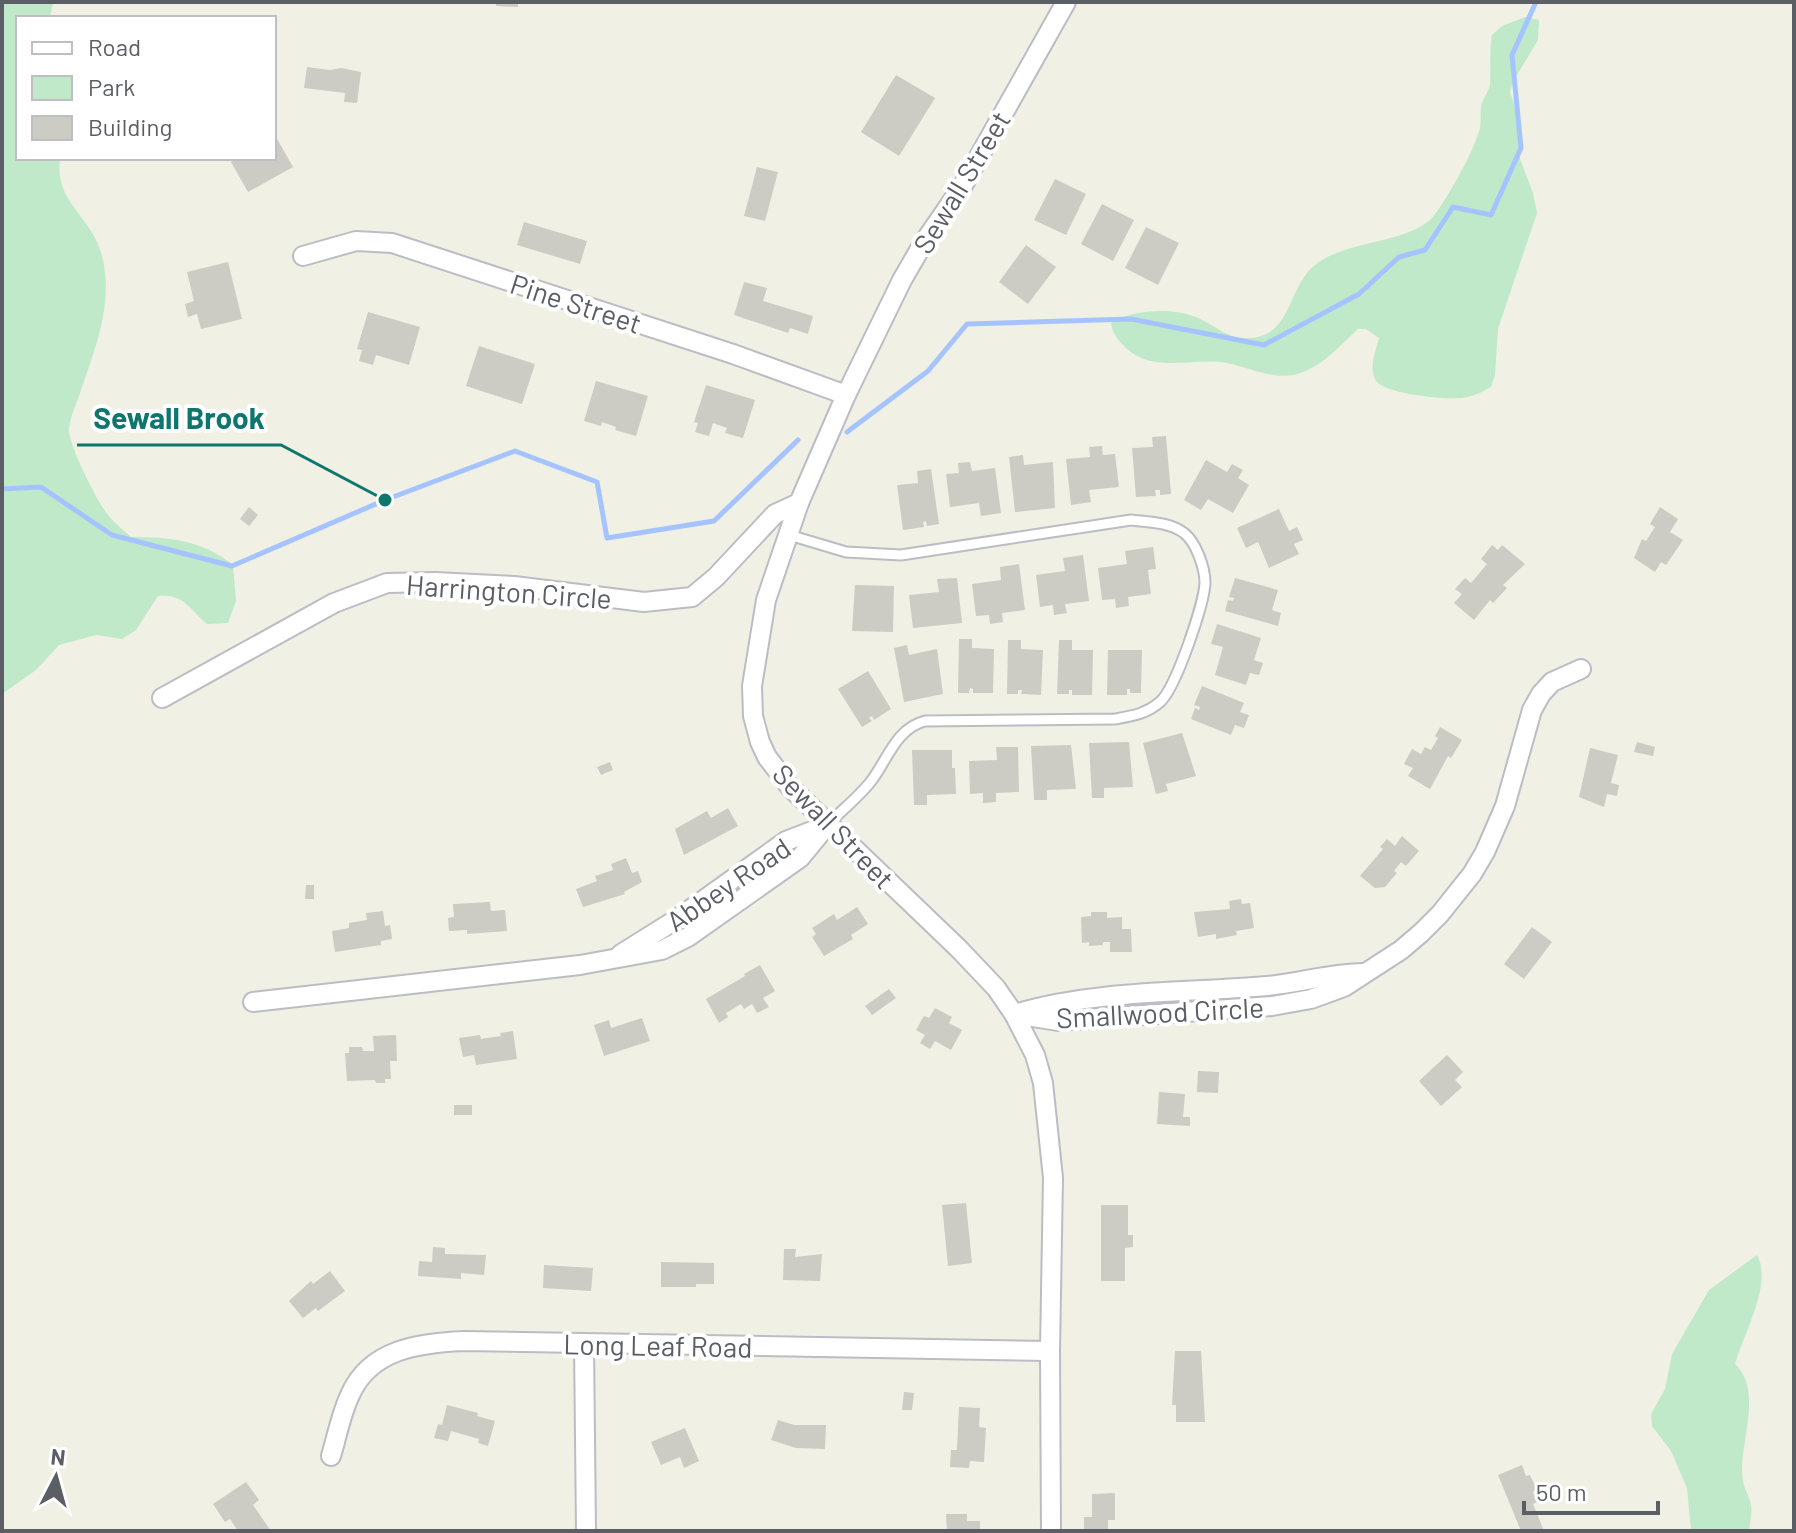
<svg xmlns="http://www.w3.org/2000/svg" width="1796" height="1533" viewBox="0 0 1796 1533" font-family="Barlow,sans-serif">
	<rect width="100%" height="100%" fill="#f0f0e5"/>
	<!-- green -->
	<g fill="#c0e9c9">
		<path d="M2 2H53L50 18H18V158H60C54 204 92 215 102 256 114 303 95 349 80 393 76 404 71 416 69 428 67 442 98 504 109 516 115 524 124 530 131 537 170 537 202 540 233 565L236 601 228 623 207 624C190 609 183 593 158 596L136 630 122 639 96 635 59 645 36 670 2 694Z"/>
		<path d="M1525 17 1539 20 1538 40 1514 80 1510 92 1518 115 1520 159 1533 193 1537 213 1498 329 1495 375 1491 387C1482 392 1472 397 1462 398 1446 400 1385 394 1376 381 1368 368 1376 350 1379 338L1366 329H1358C1339 346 1320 370 1293 375 1271 379 1248 367 1227 363 1193 357 1154 374 1126 348 1119 341 1112 333 1111 323 1133 309 1176 307 1200 319 1218 327 1228 340 1250 338 1293 335 1286 289 1315 265 1337 247 1375 244 1401 235 1412 231 1425 226 1433 217 1447 199 1473 153 1479 131 1482 123 1480 115 1481 107 1482 99 1489 92 1490 84 1491 68 1489 52 1492 35L1502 26Z"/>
		<path d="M1757 1255C1773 1283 1744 1333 1735 1364 1765 1392 1737 1445 1743 1481 1744 1489 1750 1497 1751 1505 1752 1513 1750 1523 1749 1531H1691L1687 1488 1671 1451 1652 1426 1651 1414 1665 1389 1672 1354 1709 1290Z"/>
	</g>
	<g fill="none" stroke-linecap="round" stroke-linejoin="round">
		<!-- stream -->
		<g stroke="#a5c4ff" stroke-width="5">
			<polyline points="847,432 928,371 967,324 1131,319 1264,345 1359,294 1399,257 1425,250 1453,207 1491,215 1521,148 1512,55 1536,2"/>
			<polyline points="2,489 41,487 112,535 232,566 385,500 515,451 597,482 607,538 714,521 798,440"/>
		</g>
	</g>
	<!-- building -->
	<g fill="#cdccc4">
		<polygon points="496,2 518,2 518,7 496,6"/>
		<polygon points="307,67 330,70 341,68 361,72 357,103 344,102 345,93 304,88"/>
		<polygon points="896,75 935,98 899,156 861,132"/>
		<polygon points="276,137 293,167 248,192 231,162 238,158 274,158 274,138"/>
		<polygon points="757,167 778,172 765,221 744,216"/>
		<polygon points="1055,179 1086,194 1066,235 1034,220"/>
		<polygon points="1102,204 1134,220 1113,261 1081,244"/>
		<polygon points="524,222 587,241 580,264 517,245"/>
		<polygon points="1146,227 1179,243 1158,285 1125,268"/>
		<polygon points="1026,245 1056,267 1028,304 999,282"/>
		<polygon points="228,262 242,319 201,329 197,314 188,317 185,304 194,301 187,272"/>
		<polygon points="744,282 767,288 763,301 813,316 808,334 790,328 788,333 734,315"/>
		<polygon points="368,312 420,327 409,365 376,355 373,365 359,361 362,350 357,349"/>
		<polygon points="479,346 535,364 522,404 466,386"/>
		<polygon points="596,381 648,396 636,436 615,430 616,427 602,422 601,426 584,421"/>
		<polygon points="706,385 755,400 743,438 725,433 727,428 713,423 709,436 695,432 698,423 694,422"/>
		<polygon points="1166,436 1171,494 1160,495 1160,490 1155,490 1156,496 1136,497 1132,448 1153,447 1152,437"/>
		<polygon points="1102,446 1103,455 1115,454 1119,487 1089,490 1091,502 1071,505 1066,459 1090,457 1089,447"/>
		<polygon points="1023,455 1024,465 1053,462 1055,508 1015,512 1009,457"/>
		<polygon points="1206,460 1227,472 1232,464 1243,470 1238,478 1249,485 1233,513 1208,499 1201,510 1184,500"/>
		<polygon points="970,462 972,471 995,468 1001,513 981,516 979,503 950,507 946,474 959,473 958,463"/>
		<polygon points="931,469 939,524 927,526 926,521 923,522 924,527 903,530 897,485 918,483 917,471"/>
		<polygon points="249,507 258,515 249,526 240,519"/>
		<polygon points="1660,507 1678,519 1670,532 1683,540 1666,565 1661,562 1655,572 1634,558 1642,539 1646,541 1655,527 1650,524"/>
		<polygon points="1279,509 1289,531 1297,527 1303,540 1294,544 1299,554 1269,568 1258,542 1246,548 1237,528"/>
		<polygon points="1492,545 1498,550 1502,545 1525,564 1503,585 1507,588 1493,603 1490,600 1474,620 1454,603 1462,594 1455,589 1465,578 1471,583 1487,564 1481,559"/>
		<polygon points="1153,547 1156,569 1148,570 1151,594 1128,597 1129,606 1116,608 1115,599 1102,600 1098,568 1127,564 1125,551"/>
		<polygon points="1083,555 1089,601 1065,604 1067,613 1054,615 1053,605 1040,607 1036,575 1065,571 1063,558"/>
		<polygon points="1019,564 1025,610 1002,613 1003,622 990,624 989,615 976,616 972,584 1001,580 1000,567"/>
		<polygon points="957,578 962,623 913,628 909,595 939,592 937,579"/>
		<polygon points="1235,578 1278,590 1272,610 1281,613 1278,626 1225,611 1228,600 1233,601 1234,598 1229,597"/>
		<polygon points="855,585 894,586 893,632 852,631"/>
		<polygon points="1217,624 1261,638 1254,660 1263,663 1259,675 1250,673 1246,685 1215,675 1223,647 1211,644"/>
		<polygon points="959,639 972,639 972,648 994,649 993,693 973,693 973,689 970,688 969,693 958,693"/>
		<polygon points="1008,640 1021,640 1021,649 1043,650 1041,695 1021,694 1022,690 1018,690 1018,694 1007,694"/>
		<polygon points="1059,640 1072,640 1072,650 1093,650 1092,695 1072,695 1072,690 1069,690 1069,694 1057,694"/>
		<polygon points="907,645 909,655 937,649 943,694 904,702 894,648"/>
		<polygon points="1108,650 1142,650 1141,693 1130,693 1130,689 1127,689 1127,695 1107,695"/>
		<polygon points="868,671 891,709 874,720 872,716 869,718 872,721 862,727 838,689"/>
		<polygon points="1202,686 1244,703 1240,712 1249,715 1244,728 1235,725 1231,735 1191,719 1195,708 1199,710 1200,707 1194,705"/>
		<polygon points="1440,727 1462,740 1451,758 1448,756 1430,789 1408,776 1413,768 1404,764 1412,749 1421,754 1425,747 1431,750 1438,738 1435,736"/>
		<polygon points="1182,733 1196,776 1166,784 1168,791 1156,794 1143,743"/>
		<polygon points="1129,742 1133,787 1104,788 1104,798 1092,798 1089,743"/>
		<polygon points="1637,742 1655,747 1653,756 1634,752"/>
		<polygon points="1071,745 1076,789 1047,790 1047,800 1034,800 1031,746"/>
		<polygon points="996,747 1018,747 1019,792 996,793 996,802 983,803 983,793 970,794 969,761 997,760"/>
		<polygon points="1590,748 1618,755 1611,783 1619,785 1617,796 1607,794 1604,807 1579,797"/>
		<polygon points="912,750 952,750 952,768 955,768 956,794 927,795 927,805 914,805"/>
		<polygon points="610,762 613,770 601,775 597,767"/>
		<polygon points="728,808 738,826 684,855 675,829 707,811 711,818"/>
		<polygon points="1402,836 1419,851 1406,866 1401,862 1394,871 1397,873 1385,887 1375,888 1360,876 1383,849 1380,847 1387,839 1395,846"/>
		<polygon points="626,858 632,873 638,871 642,882 624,892 625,894 583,907 576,889 597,881 595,876 613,870 611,864"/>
		<polygon points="306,885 314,885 314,899 305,899"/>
		<polygon points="1241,899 1242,904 1250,903 1254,928 1236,931 1237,935 1216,939 1216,934 1198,937 1194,912 1230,909 1229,901"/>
		<polygon points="490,902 491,911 505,910 507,931 467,934 467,930 449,931 448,918 454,917 453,904"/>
		<polygon points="857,907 868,924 851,935 853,939 824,956 812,937 816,934 812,928 834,914 837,920"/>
		<polygon points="383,911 385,926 390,925 392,939 381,941 381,945 335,952 332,931 349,928 349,923 367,920 366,913"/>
		<polygon points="1091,912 1107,912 1107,918 1122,917 1122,929 1131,929 1132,952 1110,952 1110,942 1103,942 1103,945 1089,946 1089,942 1082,943 1081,917 1091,916"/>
		<polygon points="1532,927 1552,942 1524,979 1504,964"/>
		<polygon points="760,965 775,991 763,998 769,1007 757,1013 752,1004 744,1009 741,1004 726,1013 728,1017 719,1023 706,999 745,976 744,974"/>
		<polygon points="889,989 896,998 872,1015 865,1006"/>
		<polygon points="935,1008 952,1017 949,1023 962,1030 951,1050 935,1041 930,1049 920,1043 925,1035 916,1030 924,1016 929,1018"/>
		<polygon points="642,1018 650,1041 604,1056 594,1025 609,1020 611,1028"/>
		<polygon points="513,1031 517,1059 476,1065 474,1055 463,1057 459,1038 480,1035 481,1039 501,1036 500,1033"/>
		<polygon points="396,1035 397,1061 390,1061 391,1079 385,1079 385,1083 376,1083 375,1080 347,1081 345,1053 349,1053 349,1047 362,1047 363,1051 374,1051 373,1036"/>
		<polygon points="1447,1055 1463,1072 1455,1080 1462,1087 1441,1106 1419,1081"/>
		<polygon points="1198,1071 1219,1072 1218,1093 1197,1092"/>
		<polygon points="1159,1092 1185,1094 1183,1117 1190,1117 1190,1126 1157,1124"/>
		<rect x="454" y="1105" width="18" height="10"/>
		<polygon points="966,1203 972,1263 948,1266 942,1205"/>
		<polygon points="1101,1205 1128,1205 1128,1235 1133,1235 1133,1247 1125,1248 1125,1281 1101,1281"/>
		<polygon points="433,1247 445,1248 445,1254 486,1255 484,1275 461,1273 461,1279 418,1276 419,1261 432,1262"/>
		<polygon points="784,1249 796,1249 795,1257 822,1254 820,1281 783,1280"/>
		<polygon points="661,1262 714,1263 714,1284 696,1284 696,1287 661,1287"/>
		<polygon points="544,1265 593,1268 591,1291 543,1288"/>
		<polygon points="330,1271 345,1291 318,1311 316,1308 303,1318 289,1301 311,1281 313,1284"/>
		<polygon points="1175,1351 1201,1351 1205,1422 1176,1422 1176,1405 1172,1405"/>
		<polygon points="904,1392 914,1393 912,1410 902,1410"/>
		<polygon points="447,1405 478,1413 477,1416 495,1421 488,1446 478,1443 479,1439 451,1431 448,1441 434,1438 438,1424 442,1425"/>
		<polygon points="959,1407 980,1408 979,1427 986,1428 984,1462 970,1461 969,1468 950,1467 951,1450 957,1450"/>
		<polygon points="778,1420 794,1425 826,1425 825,1449 796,1448 771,1440"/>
		<polygon points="685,1428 699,1461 684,1468 680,1457 661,1465 651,1442"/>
		<polygon points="1522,1465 1526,1476 1530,1475 1537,1490 1533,1492 1537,1502 1533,1504 1544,1531 1521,1531 1498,1475"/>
		<polygon points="246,1482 259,1500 253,1505 271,1531 238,1531 230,1519 225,1522 213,1504"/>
		<polygon points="1115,1493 1115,1520 1108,1520 1108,1531 1084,1531 1084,1517 1092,1517 1092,1494"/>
		<polygon points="946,1514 967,1514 967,1521 980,1521 980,1531 947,1531"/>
	</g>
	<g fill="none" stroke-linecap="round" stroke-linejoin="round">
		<defs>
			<path id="service" d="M789 535 846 552 901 555 1131 520C1148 522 1170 522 1184 533 1196 542 1205 568 1205 583 1204 604 1176 688 1160 702 1146 714 1132 716 1115 719L925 721C897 728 888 758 872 780 860 796 842 810 828 824"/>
			<g id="minor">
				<polyline points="303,256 356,241 392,243 733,354 846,395"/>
				<polyline points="162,698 334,603 387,583 435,582 514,586 644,602 692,597 716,577 775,514 799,503"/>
				<polyline points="621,954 677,919 786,841 825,826"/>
				<polyline points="253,1002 580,965 662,950 688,937 800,858 828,824"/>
				<path d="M1018 1013C1096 990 1186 993 1267 986 1300 983 1331 973 1364 973"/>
				<polyline points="1014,1014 1058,1021 1272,1006 1311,999 1344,987 1401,950 1421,933 1440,914 1472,874 1485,852 1505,806 1532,710 1541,694 1552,682 1581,669"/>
				<polyline points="584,1344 586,1531"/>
				<path d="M331 1456C337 1436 341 1414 350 1395 370 1349 419 1343 464 1341L1050 1351"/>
				<polyline points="1051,1531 1050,1351 1053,1178 1043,1083 1035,1055 1014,1014 996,988 959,949 790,787 767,757 760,742 753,716 752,686 766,600 799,503 846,395 902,280 924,242 962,187 1066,2"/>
			</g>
		</defs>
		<!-- service casing -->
		<use href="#service" stroke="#bcbdc4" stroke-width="13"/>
		<!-- minor casing -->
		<use href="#minor" stroke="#bcbdc4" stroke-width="22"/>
		<!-- service -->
		<use href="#service" stroke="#fff" stroke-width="9"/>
		<!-- minor -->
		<use href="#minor" stroke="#fff" stroke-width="18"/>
	</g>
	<g text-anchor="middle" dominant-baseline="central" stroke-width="8" stroke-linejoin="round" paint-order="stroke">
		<!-- street labels -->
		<g font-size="28" fill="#5c5e66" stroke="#fff">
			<text transform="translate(961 182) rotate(-59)">Sewall Street</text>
			<text transform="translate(576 303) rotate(18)">Pine Street</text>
			<text transform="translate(509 591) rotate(4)">Harrington Circle</text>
			<text transform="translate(834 826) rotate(46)">Sewall Street</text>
			<text transform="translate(728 884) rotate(-34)">Abbey Road</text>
			<text transform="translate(1160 1012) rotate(-3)">Smallwood Circle</text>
			<text transform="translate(658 1345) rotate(1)">Long Leaf Road</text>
		</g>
	</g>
	<!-- callouts -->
	<path fill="none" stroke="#0f766e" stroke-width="3" d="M385 500L281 445H77"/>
	<circle fill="#0f766e" stroke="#fff" stroke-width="3" cx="385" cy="500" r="8"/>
	<g font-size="30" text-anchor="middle" font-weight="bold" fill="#0f766e" stroke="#fff" stroke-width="8" stroke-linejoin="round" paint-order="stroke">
		<text x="179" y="429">Sewall Brook</text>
	</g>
	<!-- border -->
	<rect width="1796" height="1533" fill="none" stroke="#5c5e66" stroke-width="8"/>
	<!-- legend -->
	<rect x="16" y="16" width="260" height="144" fill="#ffffff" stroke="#bebfc2" stroke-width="2"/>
	<rect x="32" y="42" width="40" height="12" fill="#ffffff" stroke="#bebfc2" stroke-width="2"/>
	<text x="88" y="56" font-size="24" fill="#5c5e66">Road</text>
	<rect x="32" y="76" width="40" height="24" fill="#c0e9c9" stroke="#bebfc2" stroke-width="2"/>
	<text x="88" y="96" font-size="24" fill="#5c5e66">Park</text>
	<rect x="32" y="116" width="40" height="24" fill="#cdccc4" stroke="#bebfc2" stroke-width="2"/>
	<text x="88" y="136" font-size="24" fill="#5c5e66">Building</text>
	<!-- north arrow -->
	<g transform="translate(56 1477) rotate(6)" stroke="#ffffff" stroke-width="6" paint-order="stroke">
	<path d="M0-6L14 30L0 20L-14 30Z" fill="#5c5e66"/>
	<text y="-12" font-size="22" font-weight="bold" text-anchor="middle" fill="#5c5e66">N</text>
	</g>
	<!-- scale -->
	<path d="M1524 1501v12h134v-12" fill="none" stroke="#5c5e66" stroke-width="4"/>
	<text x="1536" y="1501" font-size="24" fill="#5c5e66" stroke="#ffffff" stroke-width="6" paint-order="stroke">50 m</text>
</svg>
